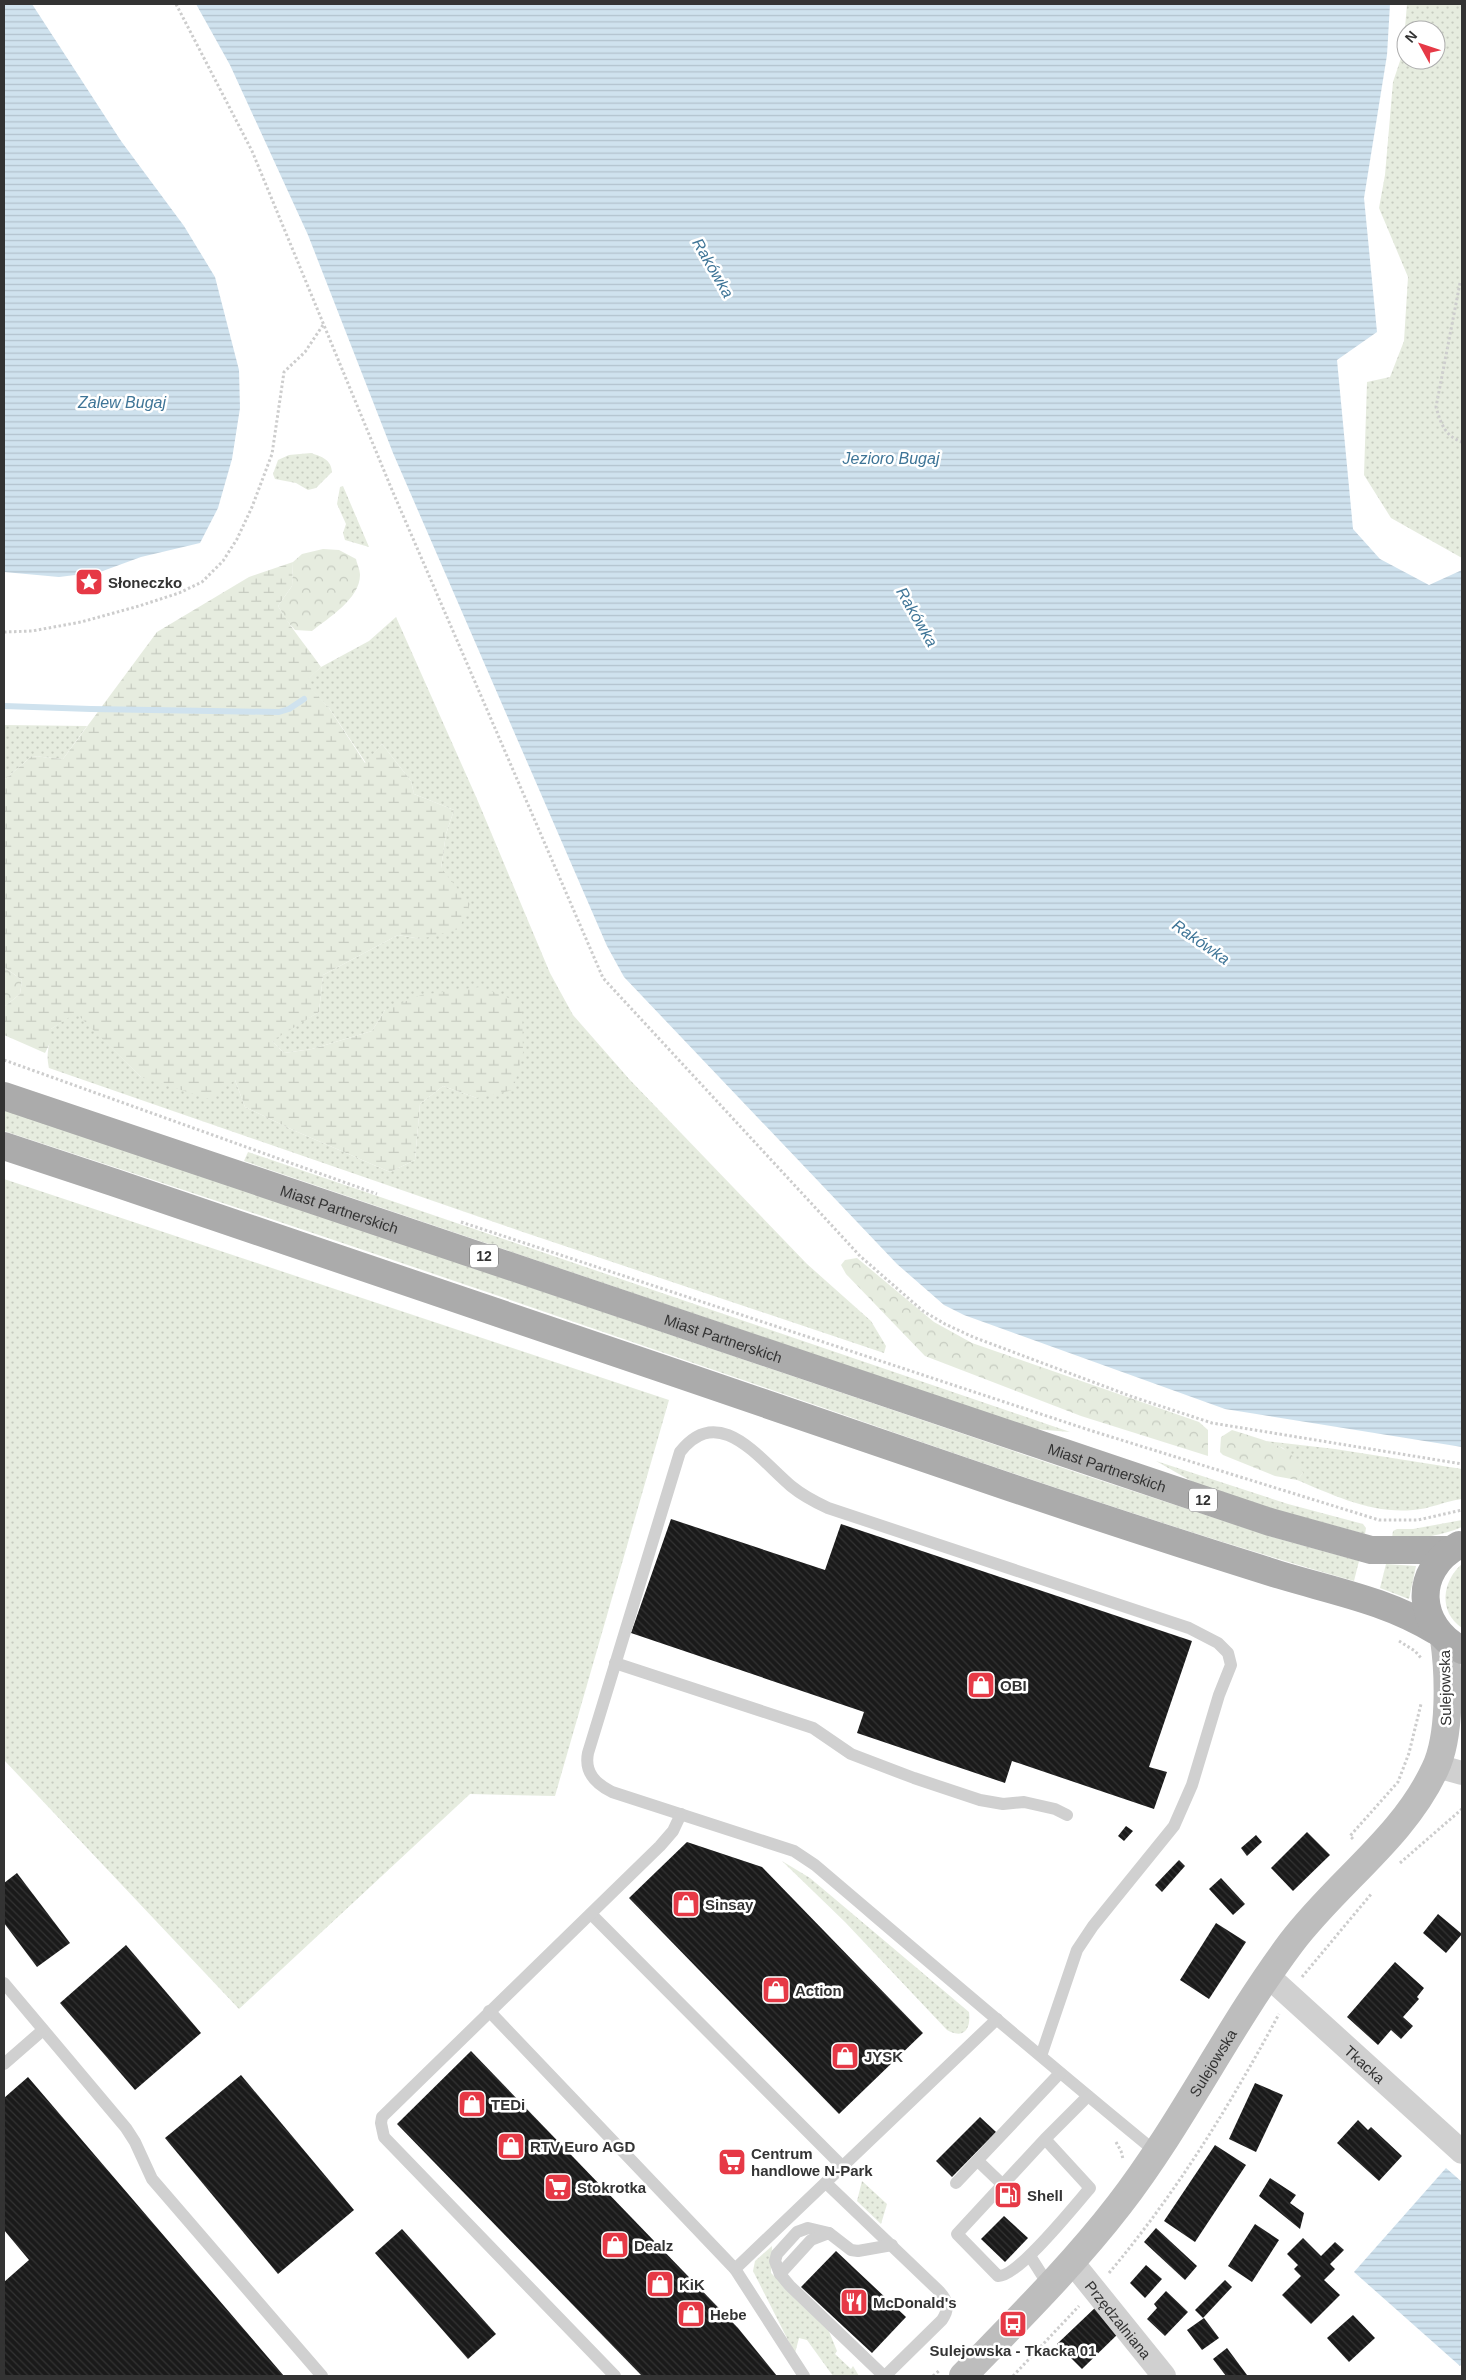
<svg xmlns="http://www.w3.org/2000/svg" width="1466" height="2380" viewBox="0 0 1466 2380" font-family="Helvetica,sans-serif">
	<defs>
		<pattern id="grass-dots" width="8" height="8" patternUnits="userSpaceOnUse" patternTransform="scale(1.25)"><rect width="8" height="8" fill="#e6ecdf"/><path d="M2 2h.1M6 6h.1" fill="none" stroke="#c6cbc0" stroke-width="1.8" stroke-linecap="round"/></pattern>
		<pattern id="forest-crowns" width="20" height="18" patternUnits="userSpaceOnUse" patternTransform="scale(1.25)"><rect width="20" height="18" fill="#e6ecdf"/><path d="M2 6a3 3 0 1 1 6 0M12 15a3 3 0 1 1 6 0" fill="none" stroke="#c6cbc0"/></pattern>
		<pattern id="wetland-marsh" width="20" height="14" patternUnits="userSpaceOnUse" patternTransform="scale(1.25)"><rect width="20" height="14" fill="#e6ecdf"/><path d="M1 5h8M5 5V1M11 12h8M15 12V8" fill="none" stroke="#c6cbc0"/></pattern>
		<pattern id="water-rules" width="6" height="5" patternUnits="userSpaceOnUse" patternTransform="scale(1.25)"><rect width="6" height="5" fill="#cfe2ee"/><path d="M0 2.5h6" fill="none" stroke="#b2c2cd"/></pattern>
		<pattern id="building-back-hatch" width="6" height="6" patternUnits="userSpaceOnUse" patternTransform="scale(1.25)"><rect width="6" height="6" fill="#1a1a1a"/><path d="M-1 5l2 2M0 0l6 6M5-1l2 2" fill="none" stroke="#333"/></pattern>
	</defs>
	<rect width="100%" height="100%" fill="#fff"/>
	<!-- grass -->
	<g fill="url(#grass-dots)" fill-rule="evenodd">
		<path d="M1407 4H1462V558L1391 518 1364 475 1367 382 1390 377 1404 341 1408 277 1379 208 1385 175 1393 82 1403 52ZM1406 30H1436V60H1406Z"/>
		<path d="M311 453C322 457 331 459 332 472L316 488 308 490 296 483 275 479 273 474 278 460 289 455Z"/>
		<polygon points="343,486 369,547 345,540 343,533 346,524 337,504 340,487"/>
		<path d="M396 617 477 799 550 973 573 1015 630 1080 807 1264 871 1321 886 1346 884 1353 520 1231 49 1068C45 1050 51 1046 51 1029L76 1012 141 1077 235 1080 245 1107 293 1130 390 1172 415 1160 420 1104 443 1086 477 1098 385 1010 372 1031 312 1049 284 1053 271 1040 319 1012 323 975 398 935 421 939 441 868 446 834 454 810 414 794 411 781 382 744 366 763 329 708 304 682 321 667 369 641Z"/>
		<polygon points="4,725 87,726 63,759 32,756 4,780"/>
		<path d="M4 1109 1090 1477 1276 1538 1359 1561 1354 1581C1156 1525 963 1456 769 1389 515 1301 260 1214 4 1131Z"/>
		<polygon points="248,1152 1070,1432 1034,1429 279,1173 244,1161"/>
		<polygon points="4,1179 669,1400 555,1796 470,1794 239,2009 4,1760"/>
		<path d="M1265 1441 1335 1449 1462 1469V1499C1445 1501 1430 1509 1413 1510 1372 1514 1333 1495 1297 1480L1303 1473 1283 1448Z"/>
		<polygon points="1156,1461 1288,1504 1363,1524 1366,1528 1365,1534 1251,1503 1193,1482"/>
		<path d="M1462 1520V1527C1438 1537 1417 1539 1392 1538L1393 1531 1397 1529H1413Z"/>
		<polygon points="1386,1564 1416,1566 1409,1599 1380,1588"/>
		<path d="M1462 1564V1628C1438 1612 1442 1581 1462 1564Z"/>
		<path d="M782 1861 810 1878 969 2012C971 2028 965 2040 947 2030L845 1922Z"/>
		<polygon points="862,2181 887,2204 881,2224 857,2201"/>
		<polygon points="772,2246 771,2273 828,2329 837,2351 835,2354 851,2369 853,2366 859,2376 833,2376 807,2340 799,2338 795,2353 792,2348 753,2271 755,2261"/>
	</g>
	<!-- forest -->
	<g fill="url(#forest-crowns)">
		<path d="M323 549 339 550 356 559C357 564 360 570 360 575 360 599 328 618 312 631L295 630 287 621 278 606 292 586 293 562 302 554Z"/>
		<polygon points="4,967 22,980 20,994 4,1007"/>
		<polygon points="857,1258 934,1322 972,1343 1199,1422 1208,1430 1208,1456 1081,1416 925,1356 846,1274 841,1265 845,1260"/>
		<path d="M1232 1430C1258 1439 1294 1444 1303 1473L1297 1480 1275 1476 1223 1455 1220 1452 1221 1437Z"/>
	</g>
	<!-- wetland -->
	<path fill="url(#wetland-marsh)" d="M293 562 292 586 278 606C290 627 307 647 321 667L305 682 329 708 365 763 382 744 411 781 414 794 454 810 446 834 441 868 470 904 459 929 421 939 398 935 323 975 319 1012 272 1041 284 1053 312 1049 372 1031 385 1010 421 995 480 987 522 1003 523 1053 513 1090 477 1098 443 1086 420 1104 415 1160 390 1172 293 1130 245 1107 235 1080 209 1099 141 1077 76 1013 51 1029V1041L45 1053 4 1035V1007L20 994 22 980 4 967V780L32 756 63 759 157 632 249 577Z"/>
	<!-- water -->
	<g fill="url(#water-rules)">
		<polygon points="4,4 32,4 121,141 184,226 215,277 239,370 240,408 232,459 218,508 200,543 141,557 100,572 59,577 4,572"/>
		<polygon points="196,4 1390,4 1387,55 1364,198 1377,332 1337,360 1353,529 1380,559 1429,585 1462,570 1462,1447 1225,1409 964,1315 944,1305 897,1264 624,977 607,946 393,453 308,235 230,65"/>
		<polygon points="1446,2168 1462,2182 1462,2363 1460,2366 1354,2272"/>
	</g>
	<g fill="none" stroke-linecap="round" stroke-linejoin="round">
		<!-- stream -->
		<polyline stroke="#cfe2ee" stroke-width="6" points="4,706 91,709 279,712 289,709 304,699"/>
	</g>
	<!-- building -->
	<g fill="url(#building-back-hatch)">
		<polygon points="671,1519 825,1570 841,1524 1192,1641 1149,1767 1167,1772 1154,1809 1012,1761 1005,1783 857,1733 864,1712 631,1633"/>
		<polygon points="1126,1826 1133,1831 1124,1841 1118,1836"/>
		<polygon points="1307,1832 1330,1855 1293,1891 1271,1868"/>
		<polygon points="1256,1835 1262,1842 1247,1856 1241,1848"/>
		<polygon points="687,1842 762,1867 923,2033 839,2114 629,1898"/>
		<polygon points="1179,1860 1185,1866 1162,1892 1155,1885"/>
		<polygon points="17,1873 70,1943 37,1967 4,1923 4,1883"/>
		<polygon points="1221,1878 1245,1904 1233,1915 1209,1889"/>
		<polygon points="1438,1914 1462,1934 1446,1953 1423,1933"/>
		<polygon points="1216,1923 1246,1942 1209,1999 1180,1980"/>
		<polygon points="126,1945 201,2033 135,2090 60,2003"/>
		<polygon points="1395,1962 1424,1988 1417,1997 1419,1999 1403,2017 1413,2026 1401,2039 1391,2030 1378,2045 1347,2017"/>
		<polygon points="471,2051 738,2328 777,2376 642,2376 397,2124"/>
		<polygon points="241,2075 354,2210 278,2274 165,2138"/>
		<polygon points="28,2077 105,2167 284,2376 4,2376 4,2282 29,2260 4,2230 4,2098"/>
		<polygon points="1255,2083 1283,2095 1256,2152 1229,2139"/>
		<polygon points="980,2117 996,2132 952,2177 936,2161"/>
		<polygon points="1358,2120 1368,2130 1371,2127 1402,2156 1379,2181 1337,2143"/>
		<polygon points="1215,2145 1246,2165 1195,2242 1164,2221"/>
		<polygon points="1270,2178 1296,2195 1290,2203 1304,2213 1300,2229 1259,2196"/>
		<polygon points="1004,2216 1028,2238 1005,2262 981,2239"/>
		<polygon points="1255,2224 1279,2240 1252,2282 1228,2266"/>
		<polygon points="1156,2228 1197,2266 1185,2280 1144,2242"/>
		<polygon points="402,2229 496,2334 468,2359 375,2253"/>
		<polygon points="1303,2238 1321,2256 1335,2242 1344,2250 1330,2264 1335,2269 1324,2280 1340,2295 1311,2324 1282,2295 1301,2276 1294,2269 1298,2265 1287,2254"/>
		<polygon points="836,2251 906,2317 872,2353 801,2287"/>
		<polygon points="1146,2265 1162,2279 1145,2298 1130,2283"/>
		<polygon points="1225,2280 1232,2287 1203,2318 1195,2310"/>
		<polygon points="1166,2291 1188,2312 1165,2336 1147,2319 1157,2308 1154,2304"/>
		<polygon points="1098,2305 1122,2330 1082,2369 1057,2344"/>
		<polygon points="1353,2315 1375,2338 1349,2362 1327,2338"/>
		<polygon points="1204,2318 1219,2338 1202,2350 1187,2330"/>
		<polygon points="1227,2348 1247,2375 1245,2376 1226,2376 1213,2359"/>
	</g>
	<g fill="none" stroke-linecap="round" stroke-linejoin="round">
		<!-- path -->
		<g stroke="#cdcdcd" stroke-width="3" stroke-dasharray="2.5 2.5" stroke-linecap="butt">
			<polyline points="176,4 252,151 392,490 603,978 860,1256 923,1311 945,1324 973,1337 1133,1397 1212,1423 1462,1464"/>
			<path d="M1460 283 1436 407C1441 424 1445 436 1462 442"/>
			<polyline points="4,632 32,631 81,622 139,606 179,593 202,582 223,561 237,539 252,507 272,454 284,372 305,352 323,325"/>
			<polyline points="4,1060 377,1194"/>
			<polyline points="461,1222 1089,1430 1379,1520 1418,1520 1462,1510"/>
			<polyline points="1399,1641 1415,1651 1421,1658"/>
			<polyline points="1353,1839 1350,1836 1398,1782 1409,1753 1421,1704"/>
			<polyline points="1400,1863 1462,1809"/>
			<polyline points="1302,1977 1372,1893"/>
			<polyline points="1116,2142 1121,2151 1123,2159"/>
			<path d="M1109 2273C1177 2192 1229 2107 1279 2014"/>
			<polyline points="933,2376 940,2370"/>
			<polyline points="1013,2376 1079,2306"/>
		</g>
		<!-- lane -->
		<g stroke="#d0d0d0" stroke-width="12">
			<polyline points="615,1663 813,1728 851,1754 914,1778 980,1800 1003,1804 1024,1802 1055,1809 1067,1815"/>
			<polyline points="592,1915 843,2167"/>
			<polyline points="4,1983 126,2128 135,2142 152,2179 322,2376"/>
			<polyline points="489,2011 735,2269 804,2376"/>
			<path d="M1041 2056 1077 1950 1093 1926 1174 1826 1192 1785 1219 1695 1231 1665 1228 1653 1218 1643 1189 1628 828 1508C815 1502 802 1495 791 1486 759 1459 719 1402 680 1452L588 1753C584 1773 596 1784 612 1792L794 1851 815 1865C928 1961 1041 2058 1156 2152"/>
			<polyline points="4,2064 43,2030"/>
			<path d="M1045 2139 957 2234 998 2276C1017 2278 1076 2204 1090 2188L1045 2139 1088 2096"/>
			<polyline points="978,2161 1003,2185"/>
			<path d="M826 2183 939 2291C948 2301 950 2308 942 2320L885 2376"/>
			<polyline points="956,2183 1060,2073"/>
			<polyline points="1030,2256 1049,2286"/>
			<polyline points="735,2269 997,2019"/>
			<polyline points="780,2274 775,2261 777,2254 797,2232 808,2228 829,2233"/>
			<polyline points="615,2376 384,2137 381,2123 382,2117 660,1846 673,1831 681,1814"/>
			<polyline points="884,2376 790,2286 780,2274 811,2240 829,2233 851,2250 858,2251 892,2245"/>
		</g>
		<!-- street -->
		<g stroke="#d0d0d0" stroke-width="24">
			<polyline points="1437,1766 1462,1773"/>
			<path id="s1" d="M1268 1976 1462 2152"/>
			<path id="s2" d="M1072 2262 1164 2376"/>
		</g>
		<!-- secondary -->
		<path stroke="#bdbdbd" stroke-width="28" id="s3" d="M963 2376C1016 2321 1072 2266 1119 2205 1183 2122 1228 2027 1291 1943 1337 1882 1403 1838 1435 1769 1451 1736 1449 1674 1444 1639"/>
		<!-- primary -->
		<g stroke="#ababab" stroke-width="28">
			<path id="s4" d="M4 1096 1270 1522 1371 1550H1449"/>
			<path d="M4 1146C341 1257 676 1374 1012 1488 1101 1518 1190 1547 1280 1575 1333 1591 1388 1601 1436 1631"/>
			<path d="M1459 1545C1412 1570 1416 1627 1462 1650"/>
		</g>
	</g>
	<!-- icons -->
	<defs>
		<symbol id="sight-square" viewBox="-11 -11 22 22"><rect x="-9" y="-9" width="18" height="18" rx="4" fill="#e63946" stroke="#fff"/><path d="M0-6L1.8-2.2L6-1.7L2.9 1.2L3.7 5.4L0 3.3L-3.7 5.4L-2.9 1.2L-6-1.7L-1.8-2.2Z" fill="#fff"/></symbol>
		<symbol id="shop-square" viewBox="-11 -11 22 22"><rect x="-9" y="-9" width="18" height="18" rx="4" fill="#e63946" stroke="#fff"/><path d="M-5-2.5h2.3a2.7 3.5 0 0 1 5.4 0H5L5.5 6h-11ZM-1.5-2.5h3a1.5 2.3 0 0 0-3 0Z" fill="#fff"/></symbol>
		<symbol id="supermarket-square" viewBox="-11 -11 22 22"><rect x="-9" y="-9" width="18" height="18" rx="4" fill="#e63946" stroke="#fff"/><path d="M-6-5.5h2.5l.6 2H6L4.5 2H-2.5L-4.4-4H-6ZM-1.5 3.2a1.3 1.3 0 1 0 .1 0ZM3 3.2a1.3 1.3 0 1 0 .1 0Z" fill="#fff"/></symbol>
		<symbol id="fuel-square" viewBox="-11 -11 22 22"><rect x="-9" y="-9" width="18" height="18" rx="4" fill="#e63946" stroke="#fff"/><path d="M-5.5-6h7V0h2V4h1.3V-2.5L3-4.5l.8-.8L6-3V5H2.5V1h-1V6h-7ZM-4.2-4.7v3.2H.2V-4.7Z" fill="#fff"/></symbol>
		<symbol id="restaurant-square" viewBox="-11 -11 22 22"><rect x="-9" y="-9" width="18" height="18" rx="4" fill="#e63946" stroke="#fff"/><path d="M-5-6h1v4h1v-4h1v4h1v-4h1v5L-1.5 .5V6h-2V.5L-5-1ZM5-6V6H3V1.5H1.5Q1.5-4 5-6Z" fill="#fff"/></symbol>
		<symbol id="bus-square" viewBox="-11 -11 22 22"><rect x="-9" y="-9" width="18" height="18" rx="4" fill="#e63946" stroke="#fff"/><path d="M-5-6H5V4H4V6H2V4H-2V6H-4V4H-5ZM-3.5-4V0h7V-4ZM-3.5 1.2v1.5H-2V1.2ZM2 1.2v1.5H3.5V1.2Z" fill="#fff"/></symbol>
	</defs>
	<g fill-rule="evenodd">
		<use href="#sight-square" x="73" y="566" width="32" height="32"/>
		<use href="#shop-square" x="965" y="1669" width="32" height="32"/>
		<use href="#shop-square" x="670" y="1888" width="32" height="32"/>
		<use href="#shop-square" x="760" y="1974" width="32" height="32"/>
		<use href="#shop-square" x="829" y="2040" width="32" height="32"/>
		<use href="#shop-square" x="456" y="2088" width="32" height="32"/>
		<use href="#shop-square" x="495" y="2130" width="32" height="32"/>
		<use href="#supermarket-square" x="716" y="2146" width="32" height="32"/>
		<use href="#supermarket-square" x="542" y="2171" width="32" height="32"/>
		<use href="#fuel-square" x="992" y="2179" width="32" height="32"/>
		<use href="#shop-square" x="599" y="2229" width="32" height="32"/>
		<use href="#shop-square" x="644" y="2268" width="32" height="32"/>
		<use href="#restaurant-square" x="838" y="2286" width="32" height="32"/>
		<use href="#shop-square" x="675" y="2298" width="32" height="32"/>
		<use href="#bus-square" x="997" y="2308" width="32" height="32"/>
	</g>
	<g text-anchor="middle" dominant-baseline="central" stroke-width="5" stroke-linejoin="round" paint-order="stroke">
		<!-- shield labels -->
		<g fill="#fff" stroke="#707070" stroke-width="1">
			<rect x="470" y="1244.5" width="28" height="23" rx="4"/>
			<rect x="1189" y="1488.5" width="28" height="23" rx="4"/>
		</g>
		<g font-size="14" font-weight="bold" fill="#333">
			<text x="484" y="1256">12</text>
			<text x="1203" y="1500">12</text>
		</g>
		<!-- poi labels -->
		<g font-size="15" font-weight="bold" fill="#333" stroke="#fff" text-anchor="start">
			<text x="108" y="582">Słoneczko</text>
			<text x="1000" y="1685">OBI</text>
			<text x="705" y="1904">Sinsay</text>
			<text x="795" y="1990">Action</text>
			<text x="864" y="2056">JYSK</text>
			<text x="491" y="2104">TEDi</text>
			<text x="530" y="2146">RTV Euro AGD</text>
			<text x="751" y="2153">Centrum<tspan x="751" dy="17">handlowe N-Park</tspan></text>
			<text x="577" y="2187">Stokrotka</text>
			<text x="1027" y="2195">Shell</text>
			<text x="634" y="2245">Dealz</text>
			<text x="679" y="2284">KiK</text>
			<text x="873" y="2302">McDonald's</text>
			<text x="710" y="2314">Hebe</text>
			<text x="1013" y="2350" text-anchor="middle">Sulejowska - Tkacka 01</text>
		</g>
		<!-- street labels -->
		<g font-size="15" fill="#333" stroke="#fff">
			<text stroke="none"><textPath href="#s4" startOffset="354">Miast Partnerskich</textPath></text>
			<text stroke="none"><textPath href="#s4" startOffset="759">Miast Partnerskich</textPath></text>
			<text stroke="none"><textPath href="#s4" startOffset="1164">Miast Partnerskich</textPath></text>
			<text transform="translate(1445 1688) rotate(-91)">Sulejowska</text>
			<text stroke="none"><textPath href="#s3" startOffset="402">Sulejowska</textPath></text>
			<text stroke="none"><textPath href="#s1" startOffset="131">Tkacka</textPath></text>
			<text stroke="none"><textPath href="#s2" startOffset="74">Przędzalniana</textPath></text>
		</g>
		<!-- water labels -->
		<g font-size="16" font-style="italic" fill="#3f7597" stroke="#fff">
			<text transform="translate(713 268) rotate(60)">Rakówka</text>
			<text x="122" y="402">Zalew Bugaj</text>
			<text x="891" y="458">Jezioro Bugaj</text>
			<text transform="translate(917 617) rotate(60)">Rakówka</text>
			<text transform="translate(1201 942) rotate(35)">Rakówka</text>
		</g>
	</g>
	<!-- border -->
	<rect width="1466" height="2380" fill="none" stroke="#333333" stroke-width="10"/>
	<!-- north arrow -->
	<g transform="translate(1421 45) rotate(310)"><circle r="24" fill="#ffffff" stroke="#adadad"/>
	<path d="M0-4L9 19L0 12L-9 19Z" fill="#e63946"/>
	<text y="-8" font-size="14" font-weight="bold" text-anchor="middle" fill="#333333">N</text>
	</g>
</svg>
